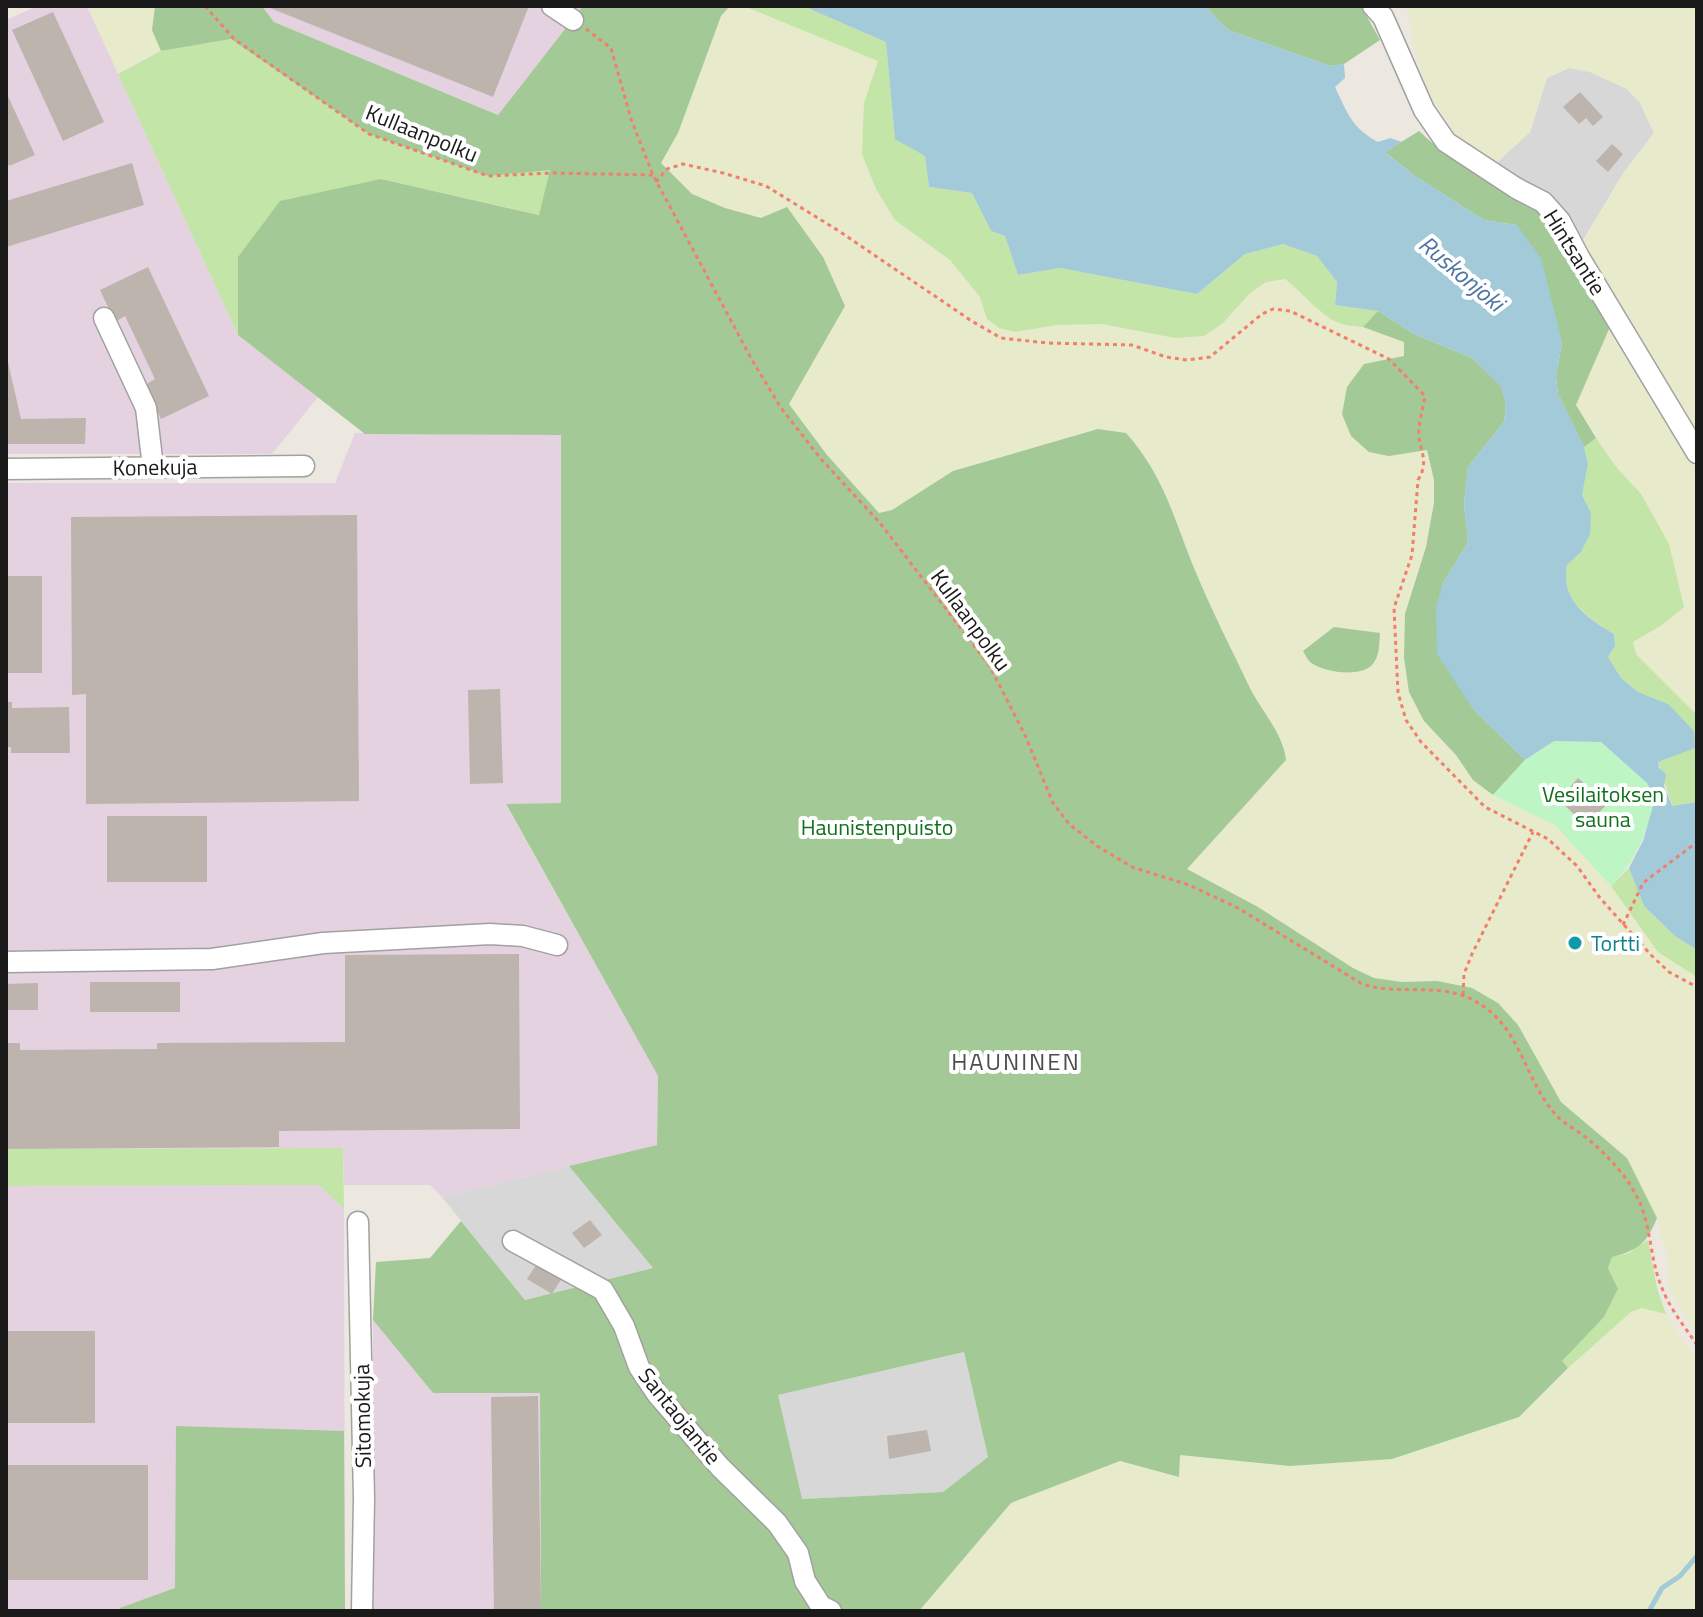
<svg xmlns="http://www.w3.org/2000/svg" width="1703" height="1617" viewBox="0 0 1703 1617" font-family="'Titillium Web',sans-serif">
	<rect width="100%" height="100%" fill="#ece8e0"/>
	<!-- residential -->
	<g fill="#d8d7d7">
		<polygon points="1569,68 1590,72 1627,89 1640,103 1654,133 1624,172 1580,245 1492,167 1530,132 1547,78"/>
		<polygon points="569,1166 653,1268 525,1300 442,1197"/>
		<polygon points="964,1352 988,1457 943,1492 801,1499 778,1395"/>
	</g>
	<!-- industrial -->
	<g fill="#e5d2e0">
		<polygon points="37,6 87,6 238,335 318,397 272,454 6,454 6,20"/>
		<polygon points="262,6 583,6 498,115 274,22"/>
		<polygon points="355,433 561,435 561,803 506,805 658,1076 657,1145 442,1197 430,1185 344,1185 343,1148 6,1149 6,483 335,483"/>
		<polygon points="319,1185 344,1209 345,1611 6,1611 6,1186"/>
		<polygon points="373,1320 433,1393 540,1393 541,1611 373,1611"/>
	</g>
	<!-- farmland -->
	<g fill="#e7eacb">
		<polygon points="87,6 155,6 152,30 161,51 118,74"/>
		<polygon points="730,6 744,6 757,10 878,61 864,104 895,220 950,260 980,297 987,319 1016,332 1057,325 1102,324 1175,338 1222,324 1250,293 1266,282 1285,279 1305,294 1322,313 1339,323 1363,327 1405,342 1389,456 1427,450 1434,480 1431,525 1426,547 1411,588 1439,738 1456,755 1473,780 1493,795 1555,825 1611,886 1658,952 1697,977 1697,1334 1673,1297 1667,1283 1670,1267 1657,1218 1594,1129 1561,1102 1539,1066 1437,981 1402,982 1374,978 1353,968 1258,907 1187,869 1286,760 1284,745 1250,689 1195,570 1166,493 1146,456 1126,433 1098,429 953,471 892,510 879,513 827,455 789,404 845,306 761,218 725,208 692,194 661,163 678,133 721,16"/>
		<polygon points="1406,6 1697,6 1697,438 1581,245 1624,172 1654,133 1640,103 1627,89 1590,72 1569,68 1547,78 1530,132 1492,167 1454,132 1430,95 1418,63"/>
		<polygon points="1609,329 1697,472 1697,715 1636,654 1633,642 1662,625 1641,494 1617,468 1576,406"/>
		<polygon points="1641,1308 1666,1314 1697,1361 1697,1611 920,1611 1011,1503 1120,1461 1179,1477 1180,1455 1290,1466 1392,1459 1519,1417 1614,1325 1631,1312"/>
	</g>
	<!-- grass -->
	<g fill="#c3e5a7">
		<path d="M744 6H803L886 42 895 138 925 156 929 187 972 193 991 231 1005 236 1018 275 1060 268 1197 294 1245 254 1283 244 1317 256 1337 282 1335 305 1378 311 1363 327C1355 326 1345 326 1337 322 1319 314 1302 292 1285 279L1266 282 1250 293 1222 324 1204 336 1175 338 1102 324 1057 325 1015 332 999 328 987 319 980 297 950 260 895 220 876 189 862 154 864 103 878 61Z"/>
		<polygon points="231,39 369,134 488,176 550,169 540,215 381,179 238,257 238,335 118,74 161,51"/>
		<path d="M1596 438 1617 468 1641 494 1669 544 1684 607 1662 625 1633 642 1636 654 1697 715V802L1672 806 1658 762 1694 748 1668 704 1638 692 1621 678 1608 657 1615 646 1614 634C1587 617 1560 600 1567 565L1581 552 1591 513 1582 495 1588 464 1584 447Z"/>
		<polygon points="1629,868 1644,906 1675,936 1697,950 1697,977 1658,952 1611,886"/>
		<polygon points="343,1148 344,1209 319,1185 6,1186 6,1149"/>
		<polygon points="1648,1240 1657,1288 1666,1314 1642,1308 1631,1312 1568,1368 1561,1361 1604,1317 1618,1289 1608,1268 1612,1257 1629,1253"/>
	</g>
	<!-- forest -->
	<g fill="#a3c996" fill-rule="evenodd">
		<path d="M155 6H262L274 22 498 115 583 6H730L721 16 678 133 661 163 692 194 725 208 761 218 787 207 823 257 845 306 789 404 827 455 879 513 892 510 953 471 1098 429 1126 433C1164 476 1173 516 1194 568 1210 607 1230 646 1248 684 1260 710 1283 732 1286 760L1187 869 1258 907 1353 968 1374 978 1402 982 1437 981 1472 988 1498 1003 1518 1025 1561 1102 1627 1158 1657 1218C1646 1244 1639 1250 1612 1257L1608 1268 1618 1289 1604 1317 1562 1361 1568 1368 1519 1417 1392 1459 1290 1466 1180 1455 1179 1477 1120 1461 1011 1503 919 1611H541L540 1393H433L373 1320 376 1262 430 1258 461 1221 525 1300 653 1268 569 1166 657 1145 658 1076 506 804 561 803V435L365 434 238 335V257L280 201 381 179 539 215 550 170 488 176 369 134 231 39 161 51 152 30ZM964 1352 988 1457 943 1492 802 1499 778 1395Z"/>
		<polygon points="1205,6 1361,6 1380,40 1344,64 1330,66 1228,30"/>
		<path d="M1419 131C1428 139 1437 148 1447 154 1478 174 1514 188 1541 213 1572 242 1588 292 1609 329L1576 405 1596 438 1584 447 1558 394 1556 377 1562 342 1517 225 1484 220 1415 176 1385 152Z"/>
		<polygon points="1378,311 1414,334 1472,358 1501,386 1506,404 1504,422 1468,467 1464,504 1468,542 1442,585 1473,709 1525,760 1493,795 1473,780 1456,755 1424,721 1409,692 1404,658 1405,614 1426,547 1434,503 1434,480 1427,450 1389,456 1369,452 1351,436 1342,414 1347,387 1364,364 1404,356 1404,342 1363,327"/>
		<path d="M1334 627 1380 633C1379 644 1380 656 1372 665 1359 678 1323 672 1310 662 1308 660 1304 653 1303 651Z"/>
		<polygon points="176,1426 344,1431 345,1611 119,1611 120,1608 175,1588"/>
	</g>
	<!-- park -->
	<path fill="#bdf6c4" d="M1554 741 1601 742 1647 783 1655 799C1645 836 1638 858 1611 886L1555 825 1493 795 1525 760Z"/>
	<!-- water -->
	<path fill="#a2cad8" d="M803 6H1205L1228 30 1330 66 1344 64 1345 78 1335 87C1348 114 1351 127 1378 142L1390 138 1402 142 1386 153 1415 176 1484 220 1517 225 1541 258 1562 342 1556 377 1558 394 1584 447 1588 464 1582 495 1591 513 1590 534 1581 552 1567 565C1560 600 1587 618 1614 634L1615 646 1608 657 1621 678 1638 692 1668 704 1694 731 1695 748 1658 762 1659 768 1666 774 1664 786 1672 806 1697 802V950L1675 936 1644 906 1629 868 1643 841 1655 799 1647 783 1601 742 1554 741 1525 760 1473 709 1437 654 1436 608 1442 585 1468 542 1464 504 1468 467 1504 422 1506 404 1501 387 1472 358 1414 334 1378 311 1335 305 1337 282 1317 256 1283 244 1245 254 1197 294 1060 268 1018 275 1005 236 991 231 972 193 929 187 925 156 895 139 886 42Z"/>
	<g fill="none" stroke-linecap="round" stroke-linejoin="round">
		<!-- stream -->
		<polyline stroke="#a2cad8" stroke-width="5" points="1649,1611 1662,1588 1680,1576 1697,1556"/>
	</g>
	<!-- building -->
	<g fill="#bcb4ad">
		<polygon points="265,6 529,6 493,97"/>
		<polygon points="53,12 104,122 63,141 12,30"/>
		<polygon points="6,92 35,155 9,166 6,159"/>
		<polygon points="1580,92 1603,117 1593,126 1586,118 1579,124 1563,107"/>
		<polygon points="1612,144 1623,154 1608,172 1596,161"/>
		<polygon points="132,163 144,205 6,247 6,201"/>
		<polygon points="148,267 209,396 161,419 145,385 155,379 125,316 115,322 100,290"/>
		<polygon points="7,358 21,419 86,418 85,444 6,444"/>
		<polygon points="357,515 359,801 86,804 86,694 72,695 71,517"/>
		<rect x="6" y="576" width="36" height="97"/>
		<polygon points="500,689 503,783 470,784 468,690"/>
		<polygon points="6,702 12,702 12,708 69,707 70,753 11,753 11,747 6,747"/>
		<polygon points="1578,778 1607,804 1583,830 1572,820 1576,816 1559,800"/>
		<rect x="107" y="816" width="100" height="66"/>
		<polygon points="519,954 520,1129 279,1131 279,1147 6,1149 6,1043 20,1043 20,1050 157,1049 157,1043 345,1042 345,955"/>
		<rect x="90" y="982" width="90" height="30"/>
		<polygon points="38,983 38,1010 6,1010 6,984"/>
		<polygon points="590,1220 602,1235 584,1248 572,1233"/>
		<polygon points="538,1262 562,1278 552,1294 527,1279"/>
		<rect x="6" y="1331" width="89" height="92"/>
		<polygon points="538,1396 541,1611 494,1611 491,1397"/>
		<polygon points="927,1430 931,1451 889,1459 887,1436"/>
		<rect x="6" y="1465" width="142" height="115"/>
	</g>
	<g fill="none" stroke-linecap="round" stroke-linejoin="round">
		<defs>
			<g id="minor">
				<polyline points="552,6 573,20"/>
				<polyline points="1373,6 1383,17 1424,110 1446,142 1516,188 1543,202 1560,221 1579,257 1697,453"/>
				<polyline points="104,318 146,408 153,467"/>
				<polyline points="6,469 304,466"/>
				<polyline points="6,962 212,959 323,943 490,934 523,936 557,945"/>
				<polyline points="358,1222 364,1498 362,1611"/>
				<polyline points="513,1241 603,1290 624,1326 639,1367 657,1394 720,1467 777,1523 798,1553 805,1581 821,1606 831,1611"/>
			</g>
		</defs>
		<!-- minor casing -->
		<use href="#minor" stroke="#a1a1a1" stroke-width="23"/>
		<!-- path -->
		<g stroke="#f27e6b" stroke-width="3" stroke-dasharray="4 4" stroke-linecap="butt">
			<polyline points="205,6 234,39 369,134 488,176 552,173 653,175"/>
			<path d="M586 29 611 48 631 119 653 175 752 360 781 408 821 459 880 523 989 665 1025 735 1053 803 1069 824 1097 846 1132 867 1189 885 1238 908 1362 984C1395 995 1432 984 1464 996 1523 1019 1521 1080 1559 1118 1568 1126 1580 1132 1589 1140 1607 1155 1625 1174 1636 1195 1652 1224 1649 1258 1662 1288 1670 1309 1685 1327 1697 1345"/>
			<path d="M656 182 667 169 683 164 723 173 766 186 839 231 970 320 1001 338 1047 343 1132 345 1166 357 1187 360 1210 357 1262 314 1273 309 1290 311 1389 359 1425 396C1423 407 1420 418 1419 429 1417 448 1431 459 1418 480L1412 555 1394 608 1398 693 1406 720 1421 742 1485 807 1548 839 1577 866 1600 898 1651 955 1669 972 1697 987"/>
			<polyline points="1623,925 1643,883 1697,842"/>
			<polyline points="1463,995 1464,974 1472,954 1533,832"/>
		</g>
		<!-- minor -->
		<use href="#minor" stroke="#fff" stroke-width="20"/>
	</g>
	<!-- markers -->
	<circle fill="#0f9aa8" stroke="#fff" stroke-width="3" cx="1575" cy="943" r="8"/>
	<g text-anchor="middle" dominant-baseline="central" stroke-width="8" stroke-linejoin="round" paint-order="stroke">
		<!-- street labels -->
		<g font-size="22" fill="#1a1a1a" stroke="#fff">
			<text transform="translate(422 133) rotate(22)">Kullaanpolku</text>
			<text transform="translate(1575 252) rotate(58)">Hintsantie</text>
			<text transform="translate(155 467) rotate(-1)">Konekuja</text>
			<text transform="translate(971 620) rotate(54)">Kullaanpolku</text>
			<text transform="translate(362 1416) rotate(-91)">Sitomokuja</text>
			<text transform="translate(680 1416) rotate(51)">Santaojantie</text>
		</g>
		<!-- park labels -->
		<g font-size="22" fill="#10711c" stroke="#fff">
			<text x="1603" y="794">Vesilaitoksen<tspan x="1603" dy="25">sauna</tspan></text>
			<text x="877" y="827">Haunistenpuisto</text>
		</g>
		<!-- culture labels -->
		<g font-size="22" fill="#0d838f" stroke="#fff" text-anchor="start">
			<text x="1591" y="943">Tortti</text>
		</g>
		<!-- water labels -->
		<g font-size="24" font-style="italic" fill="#4d75a4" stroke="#fff">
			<text transform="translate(1462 273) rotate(40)">Ruskonjoki</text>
		</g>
		<!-- neighbourhood labels -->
		<g font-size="24" letter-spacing="2" fill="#4d4d4d" stroke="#fff">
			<text x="1016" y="1061">HAUNINEN</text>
		</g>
	</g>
	<!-- border -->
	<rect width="1703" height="1617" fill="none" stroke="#1a1a1a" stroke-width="16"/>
</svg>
